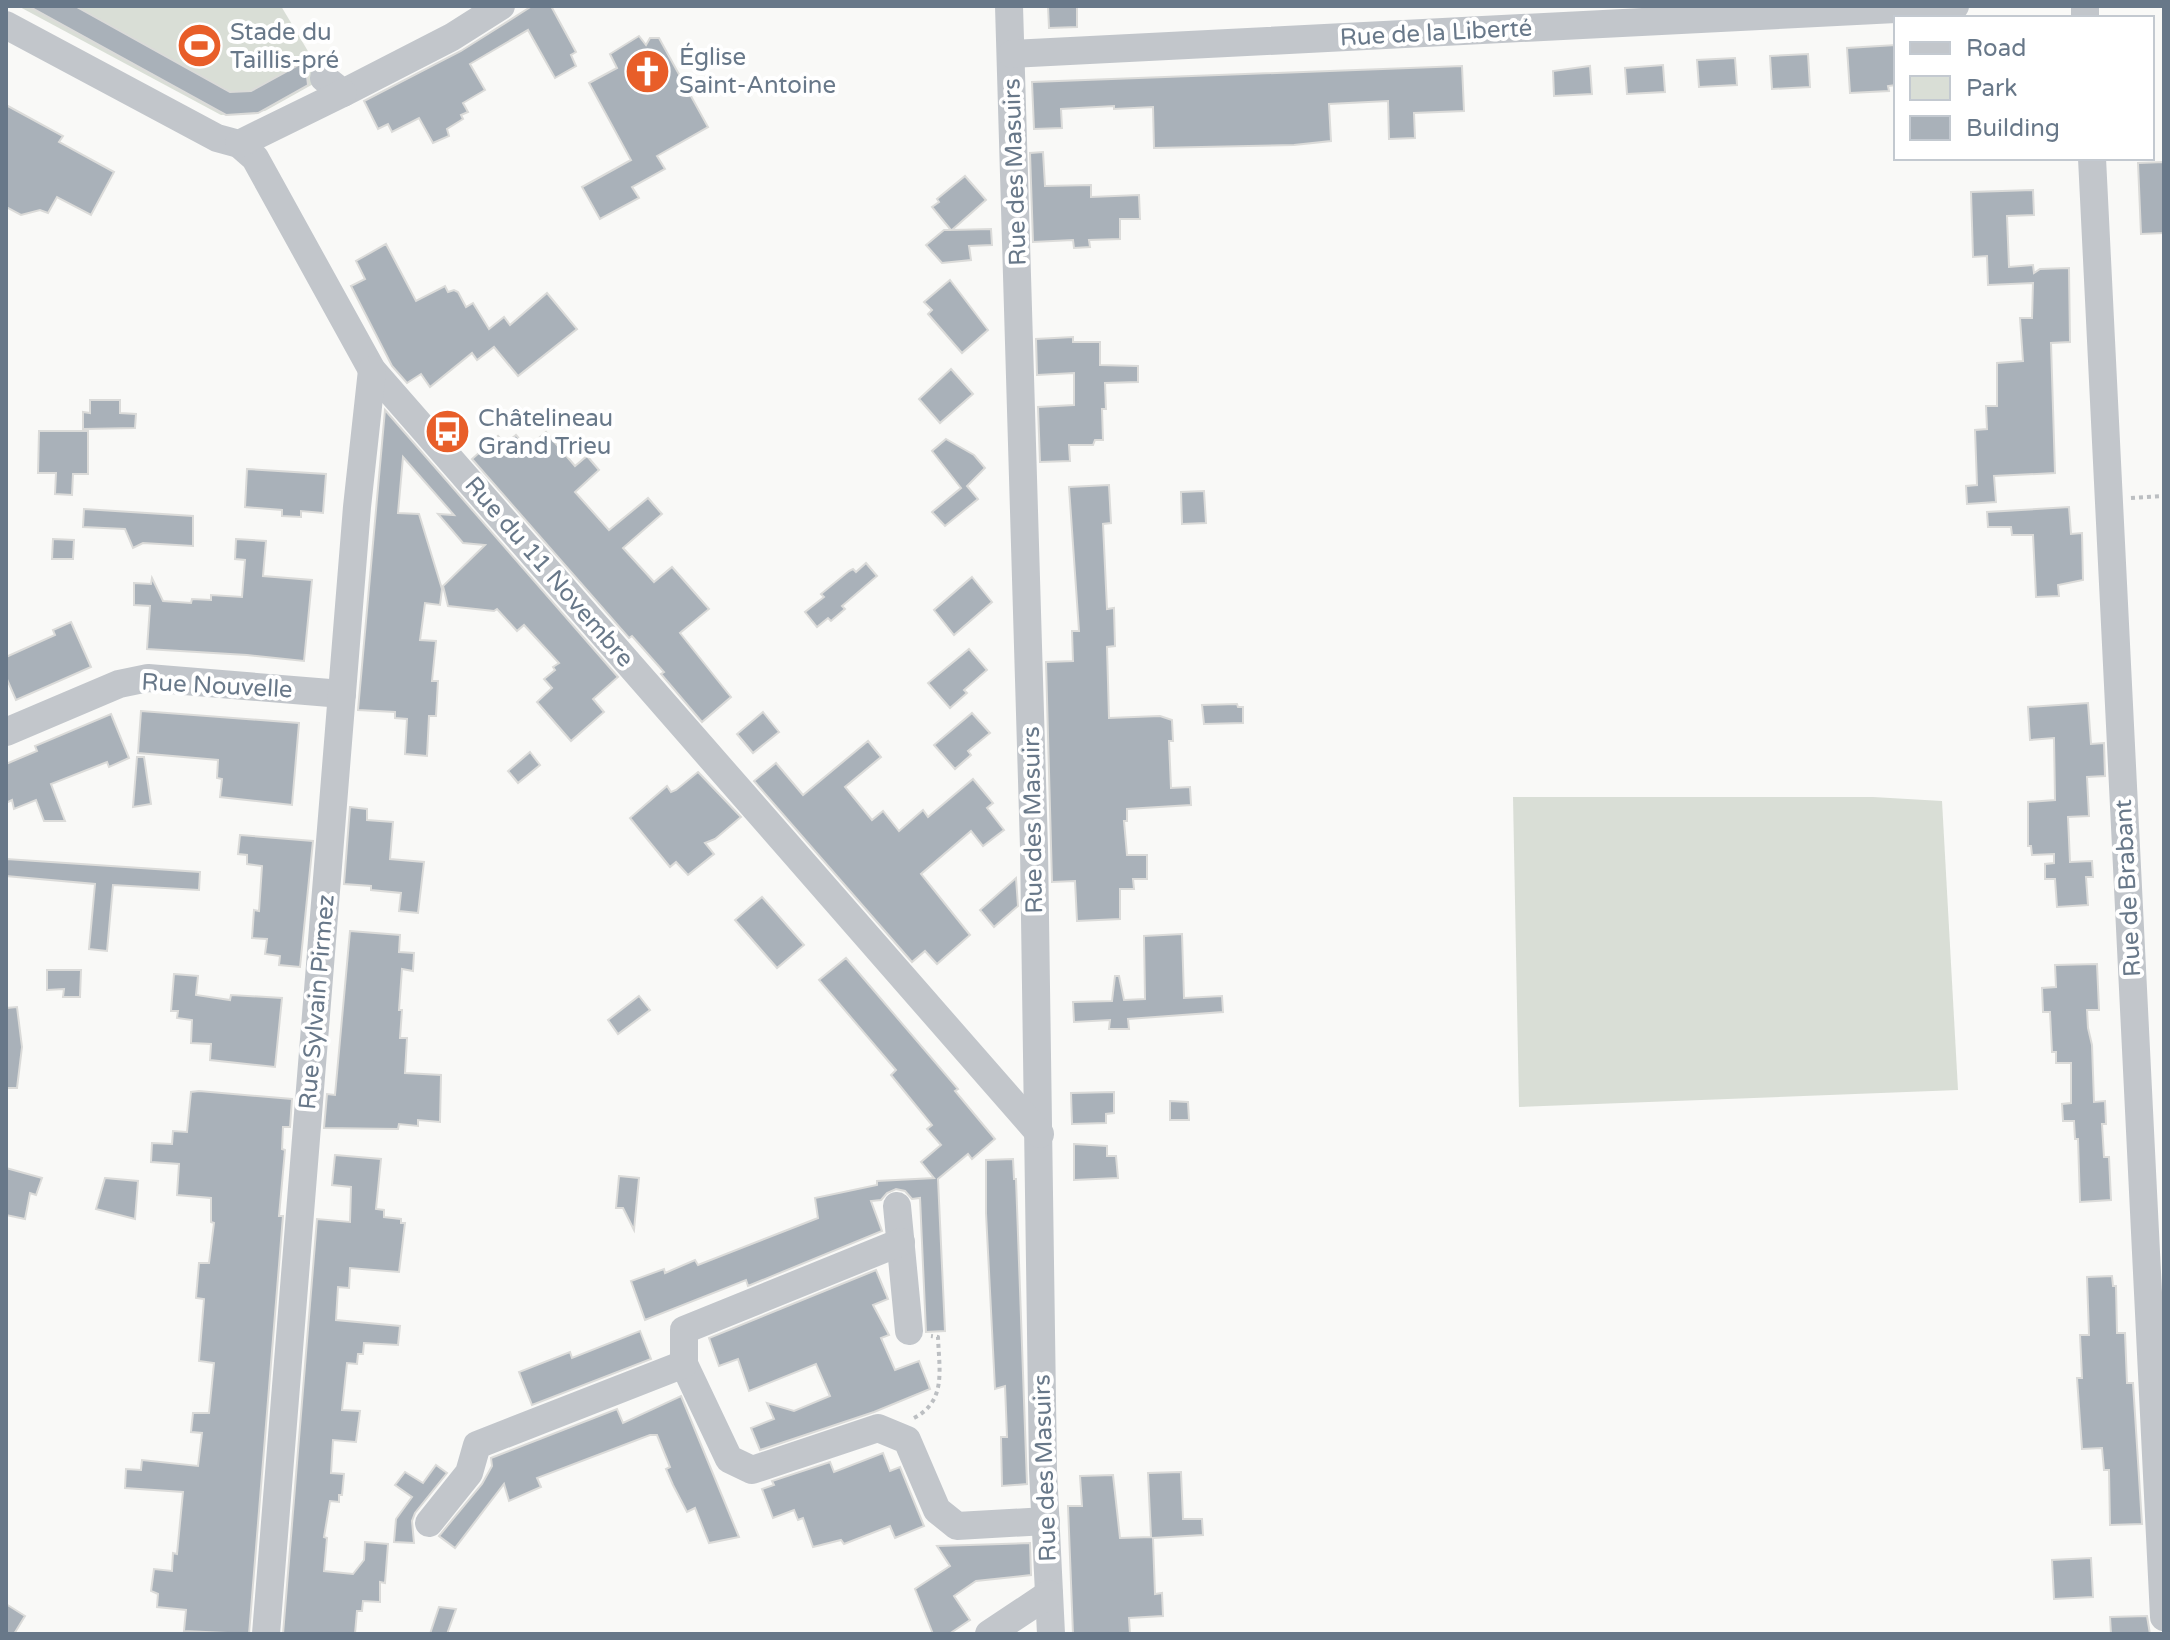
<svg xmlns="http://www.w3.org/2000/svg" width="2170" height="1640" viewBox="0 0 2170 1640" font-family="'Varela Round',sans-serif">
	<rect width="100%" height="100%" fill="#f9f9f7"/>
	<!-- green -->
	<g fill="#d9ded6">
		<polygon points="18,6 281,6 324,78 265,111 221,115"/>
		<polygon points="1513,797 1873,797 1942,801 1958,1090 1519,1107"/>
	</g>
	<!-- building -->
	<g fill="#a9b1b9" stroke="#dbdbd9" stroke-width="2">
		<polygon points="28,6 75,6 230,92 251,91 300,64 311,67 307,76 308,85 258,113 226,115"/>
		<polygon points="532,6 551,6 576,52 571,55 576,66 555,78 528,30 470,64 485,90 463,103 468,112 461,115 463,119 447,129 449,136 433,143 419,118 392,132 388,124 378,129 364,101 461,51"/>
		<polygon points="1048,6 1077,6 1077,27 1049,28"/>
		<polygon points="639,36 646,45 650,38 659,38 708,127 657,156 665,169 632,187 639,198 600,219 582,187 631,160 589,83 617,68 610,54"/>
		<polygon points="1896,45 1896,85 1888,86 1889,91 1850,93 1847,48"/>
		<polygon points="1808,54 1810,87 1772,89 1770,56"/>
		<polygon points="1735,58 1737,85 1699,87 1697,60"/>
		<polygon points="1663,65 1665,92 1627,94 1625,68"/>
		<polygon points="1462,66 1464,111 1414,113 1415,138 1389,139 1388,101 1329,104 1331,141 1294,145 1154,148 1153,107 1114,109 1114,106 1061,109 1062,128 1034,129 1032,82"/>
		<polygon points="1590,66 1592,94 1554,96 1553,71"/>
		<polygon points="6,105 63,136 59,142 114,172 91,215 57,197 48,213 40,210 21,215 6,207"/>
		<polygon points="1043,152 1045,186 1091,185 1091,197 1139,195 1140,219 1120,219 1120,239 1089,240 1090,247 1074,248 1073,240 1033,242 1030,153"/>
		<polygon points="2164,162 2164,233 2141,234 2138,163"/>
		<polygon points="965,176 986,200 952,230 991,229 992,245 969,246 971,260 942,263 926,245 944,230 951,230 932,207 939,202 937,199"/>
		<polygon points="2033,190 2034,215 2007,216 2009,267 2033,265 2034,273 2040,269 2069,268 2070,342 2051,343 2055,473 1994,476 1996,502 1967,504 1966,486 1977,485 1975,430 1987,429 1986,406 1997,406 1997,363 2023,361 2020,318 2032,318 2033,283 1988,285 1987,256 1973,257 1971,192"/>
		<polygon points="386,244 416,301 445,286 448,292 454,290 458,292 466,307 473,303 489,329 504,317 510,325 547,293 577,329 518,376 494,347 477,360 472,353 430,387 421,374 407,383 392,366 351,286 365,279 356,261"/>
		<polygon points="950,280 988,330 962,353 928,314 932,310 924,302"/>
		<polygon points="1073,337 1073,342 1100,342 1100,365 1138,366 1138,382 1105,383 1106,409 1102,409 1103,440 1095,440 1093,445 1069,445 1070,461 1040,462 1038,407 1074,405 1074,373 1037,375 1036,339"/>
		<polygon points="951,369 973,394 940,423 919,399"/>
		<polygon points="90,400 120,400 120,413 136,414 135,428 83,429 83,412 90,413"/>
		<polygon points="385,410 618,677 593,699 604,712 571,741 537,702 552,688 544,679 555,670 553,667 559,663 524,625 517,631 497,609 494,611 448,606 443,586 485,545 463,543 438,514 454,515 403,457 398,513 419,514 442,589 440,605 425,603 420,640 436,641 432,681 438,681 436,716 429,716 427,756 405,754 407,719 395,718 395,712 358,710"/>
		<polygon points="39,431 88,431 88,474 73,474 72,495 55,494 56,473 38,473"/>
		<polygon points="546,432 575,466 587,456 599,470 575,492 609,530 648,498 662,514 623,548 654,582 672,567 709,609 680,633 731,697 702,722 661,674 664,672 632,636 629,638 472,459 498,436 505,444 516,435 527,448"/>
		<polygon points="946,439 974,455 985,468 967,486 978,499 945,526 932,512 961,488 932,451"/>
		<polygon points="247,469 326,474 323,513 301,511 301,517 282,516 282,510 245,507"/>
		<polygon points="1109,485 1111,523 1103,524 1107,609 1114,608 1115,646 1107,647 1109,718 1160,716 1172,720 1173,741 1169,741 1171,788 1190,787 1191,805 1127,809 1127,821 1124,821 1127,855 1147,855 1147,879 1133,879 1134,889 1120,889 1120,919 1077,921 1075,881 1052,882 1046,662 1073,661 1072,631 1079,631 1069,487"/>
		<polygon points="1204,491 1206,523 1182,524 1181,492"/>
		<polygon points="2069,507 2071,534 2082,533 2083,580 2058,585 2059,596 2036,597 2033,535 2012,535 2011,527 1988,527 1987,512"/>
		<polygon points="84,509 193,516 193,546 143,543 133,548 125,529 83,527"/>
		<polygon points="53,539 74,540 73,559 52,559"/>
		<polygon points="236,539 266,541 263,576 312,580 304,661 247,655 147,649 150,606 134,605 134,583 151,584 152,578 163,601 191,603 192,599 211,600 211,595 242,597 245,560 235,559"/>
		<polygon points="866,563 877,576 842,606 845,609 831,621 828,618 817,627 805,612 824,597 821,594 849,571 853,569 856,572"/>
		<polygon points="972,577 992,602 954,635 934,610"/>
		<polygon points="71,622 91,667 16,700 6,677 6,657 55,635 53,630"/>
		<polygon points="969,649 987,670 964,690 967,693 950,708 928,683"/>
		<polygon points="2088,703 2091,744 2104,743 2105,776 2087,777 2089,816 2068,817 2070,862 2092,861 2093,877 2086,877 2088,905 2057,907 2055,879 2045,879 2045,864 2054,863 2054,854 2032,855 2031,846 2028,846 2028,802 2055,800 2054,738 2030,740 2028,707"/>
		<polygon points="1237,704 1238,707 1243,707 1243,723 1204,724 1202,705"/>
		<polygon points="141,711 299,723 292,805 220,797 222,779 217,778 218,760 138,753"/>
		<polygon points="763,712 779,732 753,753 737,734"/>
		<polygon points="972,713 990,733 968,751 971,755 955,769 934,745"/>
		<polygon points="111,714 129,758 109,767 107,762 51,784 65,821 44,821 36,800 14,809 12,800 6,803 6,764 37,751 35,746"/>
		<polygon points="868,741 881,757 845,787 872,820 883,811 899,831 923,810 928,817 973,779 993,803 987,808 1004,830 983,846 971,831 921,874 970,935 937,964 925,951 912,962 754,781 776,763 803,795"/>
		<polygon points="530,752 540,765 518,783 508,771"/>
		<polygon points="137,757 144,757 151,804 133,807"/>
		<polygon points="698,772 741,817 715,839 705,843 714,854 688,875 676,862 670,867 630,818 667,786 671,792 676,790"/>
		<polygon points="350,807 367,809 367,820 393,822 390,859 424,862 418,913 399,911 401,893 371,890 371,886 344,884"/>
		<polygon points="240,835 313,841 300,967 279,965 280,956 265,954 267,939 252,938 254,910 259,911 262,866 247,864 247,855 238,854"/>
		<polygon points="6,859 200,872 199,890 113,885 107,951 89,949 95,884 6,876"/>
		<polygon points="1016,878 1018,906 994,927 980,910"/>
		<polygon points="762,897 804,945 777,968 735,920"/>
		<polygon points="350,931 400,935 399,952 414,953 413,971 402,969 399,1010 402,1010 400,1038 407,1038 405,1073 441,1075 440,1122 418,1120 418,1126 399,1124 398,1129 324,1128 327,1094 335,1095"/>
		<polygon points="1182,934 1184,998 1222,996 1223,1012 1128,1019 1129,1029 1109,1029 1110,1020 1074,1022 1073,1002 1112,1001 1115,976 1119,976 1124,1000 1145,999 1144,936"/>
		<polygon points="846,958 958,1089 955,1091 995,1139 972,1159 968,1154 938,1179 945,1331 926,1332 920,1198 912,1199 905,1191 896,1189 887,1193 881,1200 871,1201 882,1231 748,1286 746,1280 645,1320 631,1281 664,1269 665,1273 695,1260 698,1265 818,1218 815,1198 877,1185 877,1181 934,1178 921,1162 941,1145 927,1129 932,1125 891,1075 896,1070 819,980"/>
		<polygon points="2097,964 2099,1010 2087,1010 2088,1028 2092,1045 2094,1102 2105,1101 2106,1124 2102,1124 2104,1157 2109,1157 2111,1200 2080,1202 2078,1139 2075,1139 2074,1121 2063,1121 2062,1104 2071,1103 2071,1063 2056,1063 2056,1052 2052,1052 2050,1012 2043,1012 2042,988 2056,987 2055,965"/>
		<polygon points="47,970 81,970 80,997 63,997 64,989 47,990"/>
		<polygon points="174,974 198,976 196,995 230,1000 231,995 282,998 275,1067 210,1060 211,1044 191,1043 192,1020 177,1018 178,1011 171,1011"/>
		<polygon points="639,996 650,1010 618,1034 608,1020"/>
		<polygon points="17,1007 22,1047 17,1088 6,1088 6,1008"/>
		<polygon points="199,1091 292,1099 290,1127 283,1127 282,1149 285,1150 279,1216 283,1216 249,1634 184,1631 186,1610 157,1607 158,1594 151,1591 154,1569 172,1571 173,1553 177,1554 183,1492 125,1488 126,1469 141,1470 142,1460 198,1466 202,1433 191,1432 193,1413 209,1413 214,1363 199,1361 204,1299 196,1298 199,1263 209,1263 214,1223 211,1222 211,1198 177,1195 179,1164 151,1162 152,1143 172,1144 173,1131 187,1132 191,1092"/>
		<polygon points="1114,1092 1114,1113 1106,1114 1106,1123 1072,1124 1071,1093"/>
		<polygon points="1170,1101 1188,1102 1189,1120 1170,1120"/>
		<polygon points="1074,1144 1107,1146 1107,1156 1116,1156 1118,1178 1074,1180"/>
		<polygon points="335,1155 381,1159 376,1209 384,1210 384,1217 401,1219 401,1223 405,1223 399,1272 350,1268 349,1288 338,1287 336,1320 400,1326 398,1345 364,1343 363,1354 358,1354 357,1364 347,1363 342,1410 360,1411 356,1442 333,1440 331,1473 344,1474 342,1495 339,1495 339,1502 330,1501 324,1537 327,1538 324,1571 353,1574 364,1560 365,1542 388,1544 385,1583 380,1582 380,1602 363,1601 362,1611 357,1611 355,1634 283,1634 317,1219 350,1222 351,1187 332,1185"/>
		<polygon points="1013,1159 1014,1179 1016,1179 1027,1484 1002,1486 1001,1437 1007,1437 1005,1386 995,1389 986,1213 986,1160"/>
		<polygon points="6,1168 42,1178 36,1195 30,1193 25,1219 6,1215"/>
		<polygon points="619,1176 639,1178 634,1230 623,1208 616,1208"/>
		<polygon points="105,1178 138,1181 135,1219 96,1209"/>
		<polygon points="876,1270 888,1299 873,1305 889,1335 881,1338 895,1370 919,1361 930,1389 874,1412 760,1450 751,1428 774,1419 767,1403 794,1411 830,1396 816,1364 749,1391 738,1359 719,1366 709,1338"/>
		<polygon points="2112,1276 2113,1286 2116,1286 2117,1333 2125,1333 2127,1383 2133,1383 2142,1524 2110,1525 2109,1470 2104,1470 2102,1448 2082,1449 2077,1378 2082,1378 2080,1335 2089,1335 2087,1277"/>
		<polygon points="640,1331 651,1359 532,1405 519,1372 570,1352 572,1358"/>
		<polygon points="681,1396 739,1537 709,1543 695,1508 687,1512 673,1485 666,1469 670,1467 657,1435 650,1435 537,1478 541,1487 509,1501 504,1484 455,1548 439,1536 482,1484 492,1466 491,1458 617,1409 623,1423"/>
		<polygon points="883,1453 890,1471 900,1467 924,1526 895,1538 890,1526 844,1544 841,1540 813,1547 803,1518 798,1520 794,1510 773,1518 762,1489 774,1485 772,1481 830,1462 834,1472"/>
		<polygon points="436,1465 447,1473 415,1513 412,1521 414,1543 394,1542 396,1519 412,1497 395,1485 405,1472 423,1483"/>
		<polygon points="1181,1472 1183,1519 1202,1519 1203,1535 1153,1538 1155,1594 1162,1593 1163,1616 1129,1618 1130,1634 1073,1634 1068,1506 1082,1506 1080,1476 1113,1475 1120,1538 1151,1537 1148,1473"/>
		<polygon points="1030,1543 1031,1575 976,1581 954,1596 970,1620 949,1634 933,1634 915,1589 950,1566 937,1546"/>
		<polygon points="2091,1558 2093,1597 2054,1599 2052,1560"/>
		<polygon points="6,1604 25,1616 14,1634 6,1634"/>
		<polygon points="439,1607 456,1609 447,1634 430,1634"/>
		<polygon points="2147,1616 2150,1634 2111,1634 2110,1617"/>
	</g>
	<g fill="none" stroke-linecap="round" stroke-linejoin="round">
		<!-- path -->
		<g stroke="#bcbfc2" stroke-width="4" stroke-dasharray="4 4" stroke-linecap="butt">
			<polyline points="2131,498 2164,496"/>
			<path d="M914 1418C947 1401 939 1369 938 1337L931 1336"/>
		</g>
		<!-- minor -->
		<g stroke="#c2c6cb" stroke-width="28">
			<polyline points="1009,6 1034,848 1043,1470 1051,1634"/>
			<polyline points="2085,6 2085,18"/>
			<polyline points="6,25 217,138 239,144 255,158 372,370 1040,1134"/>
			<polyline points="1012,54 1955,6"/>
			<polyline points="324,78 343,93 452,37 501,6"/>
			<polyline points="239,144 343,93"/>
			<polyline points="2092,158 2164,1617"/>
			<polyline points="6,732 119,684 148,678 342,694"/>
			<polyline points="897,1206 909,1331"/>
			<polyline points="684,1364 729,1459 752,1470 878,1428 907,1440 937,1510 957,1526 1046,1521"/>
			<polyline points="429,1523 469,1473 477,1445 684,1364 684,1330 901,1242"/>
			<polyline points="266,1634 357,507 372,370"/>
			<polyline points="989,1634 1049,1594"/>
		</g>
	</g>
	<!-- icons -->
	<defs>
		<symbol id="stadium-disc" viewBox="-11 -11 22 22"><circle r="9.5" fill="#e85e29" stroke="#fff"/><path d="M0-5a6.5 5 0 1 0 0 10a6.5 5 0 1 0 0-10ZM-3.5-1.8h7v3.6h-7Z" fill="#fff"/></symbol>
		<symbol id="church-disc" viewBox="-11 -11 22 22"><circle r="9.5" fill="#e85e29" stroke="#fff"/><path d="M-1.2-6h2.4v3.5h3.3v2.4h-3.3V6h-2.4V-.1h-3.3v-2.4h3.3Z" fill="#fff"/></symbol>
		<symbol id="bus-disc" viewBox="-11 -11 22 22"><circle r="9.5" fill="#e85e29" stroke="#fff"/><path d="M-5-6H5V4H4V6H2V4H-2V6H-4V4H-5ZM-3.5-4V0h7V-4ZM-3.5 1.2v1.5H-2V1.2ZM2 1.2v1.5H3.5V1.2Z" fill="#fff"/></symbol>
	</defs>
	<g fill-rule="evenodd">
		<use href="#stadium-disc" x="174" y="20" width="51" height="51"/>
		<use href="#church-disc" x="622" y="46" width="51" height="51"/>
		<use href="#bus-disc" x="422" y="406" width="51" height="51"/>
	</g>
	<g text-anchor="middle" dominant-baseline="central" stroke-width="8" stroke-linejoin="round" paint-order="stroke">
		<!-- poi labels -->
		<g font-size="24" fill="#687889" stroke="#fff" text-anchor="start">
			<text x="230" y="32">Stade du<tspan x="230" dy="28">Taillis-pré</tspan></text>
			<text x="679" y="57">Église<tspan x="679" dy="28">Saint-Antoine</tspan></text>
			<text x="478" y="418">Châtelineau<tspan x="478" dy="28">Grand Trieu</tspan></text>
		</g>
		<!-- street labels -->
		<g font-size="24" fill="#687889" stroke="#fff">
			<text transform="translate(1436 33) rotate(-3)">Rue de la Liberté</text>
			<text transform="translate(1015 172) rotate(-92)">Rue des Masuirs</text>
			<text transform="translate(549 572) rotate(49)">Rue du 11 Novembre</text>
			<text transform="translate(217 686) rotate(3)">Rue Nouvelle</text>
			<text transform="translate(1033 820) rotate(-91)">Rue des Masuirs</text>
			<text transform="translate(2128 888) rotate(-93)">Rue de Brabant</text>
			<text transform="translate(317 1002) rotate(-85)">Rue Sylvain Pirmez</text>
			<text transform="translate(1045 1468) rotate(-92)">Rue des Masuirs</text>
		</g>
	</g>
	<!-- border -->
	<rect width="2170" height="1640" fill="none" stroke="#687889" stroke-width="16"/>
	<!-- legend -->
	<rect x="1894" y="16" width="260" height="144" fill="#ffffff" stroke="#c3c9d0" stroke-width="2"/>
	<rect x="1910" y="42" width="40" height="12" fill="#c2c6cb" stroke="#c3c9d0" stroke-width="2"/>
	<text x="1966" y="56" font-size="24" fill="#687889">Road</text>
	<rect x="1910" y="76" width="40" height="24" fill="#d9ded6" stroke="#c3c9d0" stroke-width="2"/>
	<text x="1966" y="96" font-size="24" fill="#687889">Park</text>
	<rect x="1910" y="116" width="40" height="24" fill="#a9b1b9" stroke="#c3c9d0" stroke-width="2"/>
	<text x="1966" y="136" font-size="24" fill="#687889">Building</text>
</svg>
